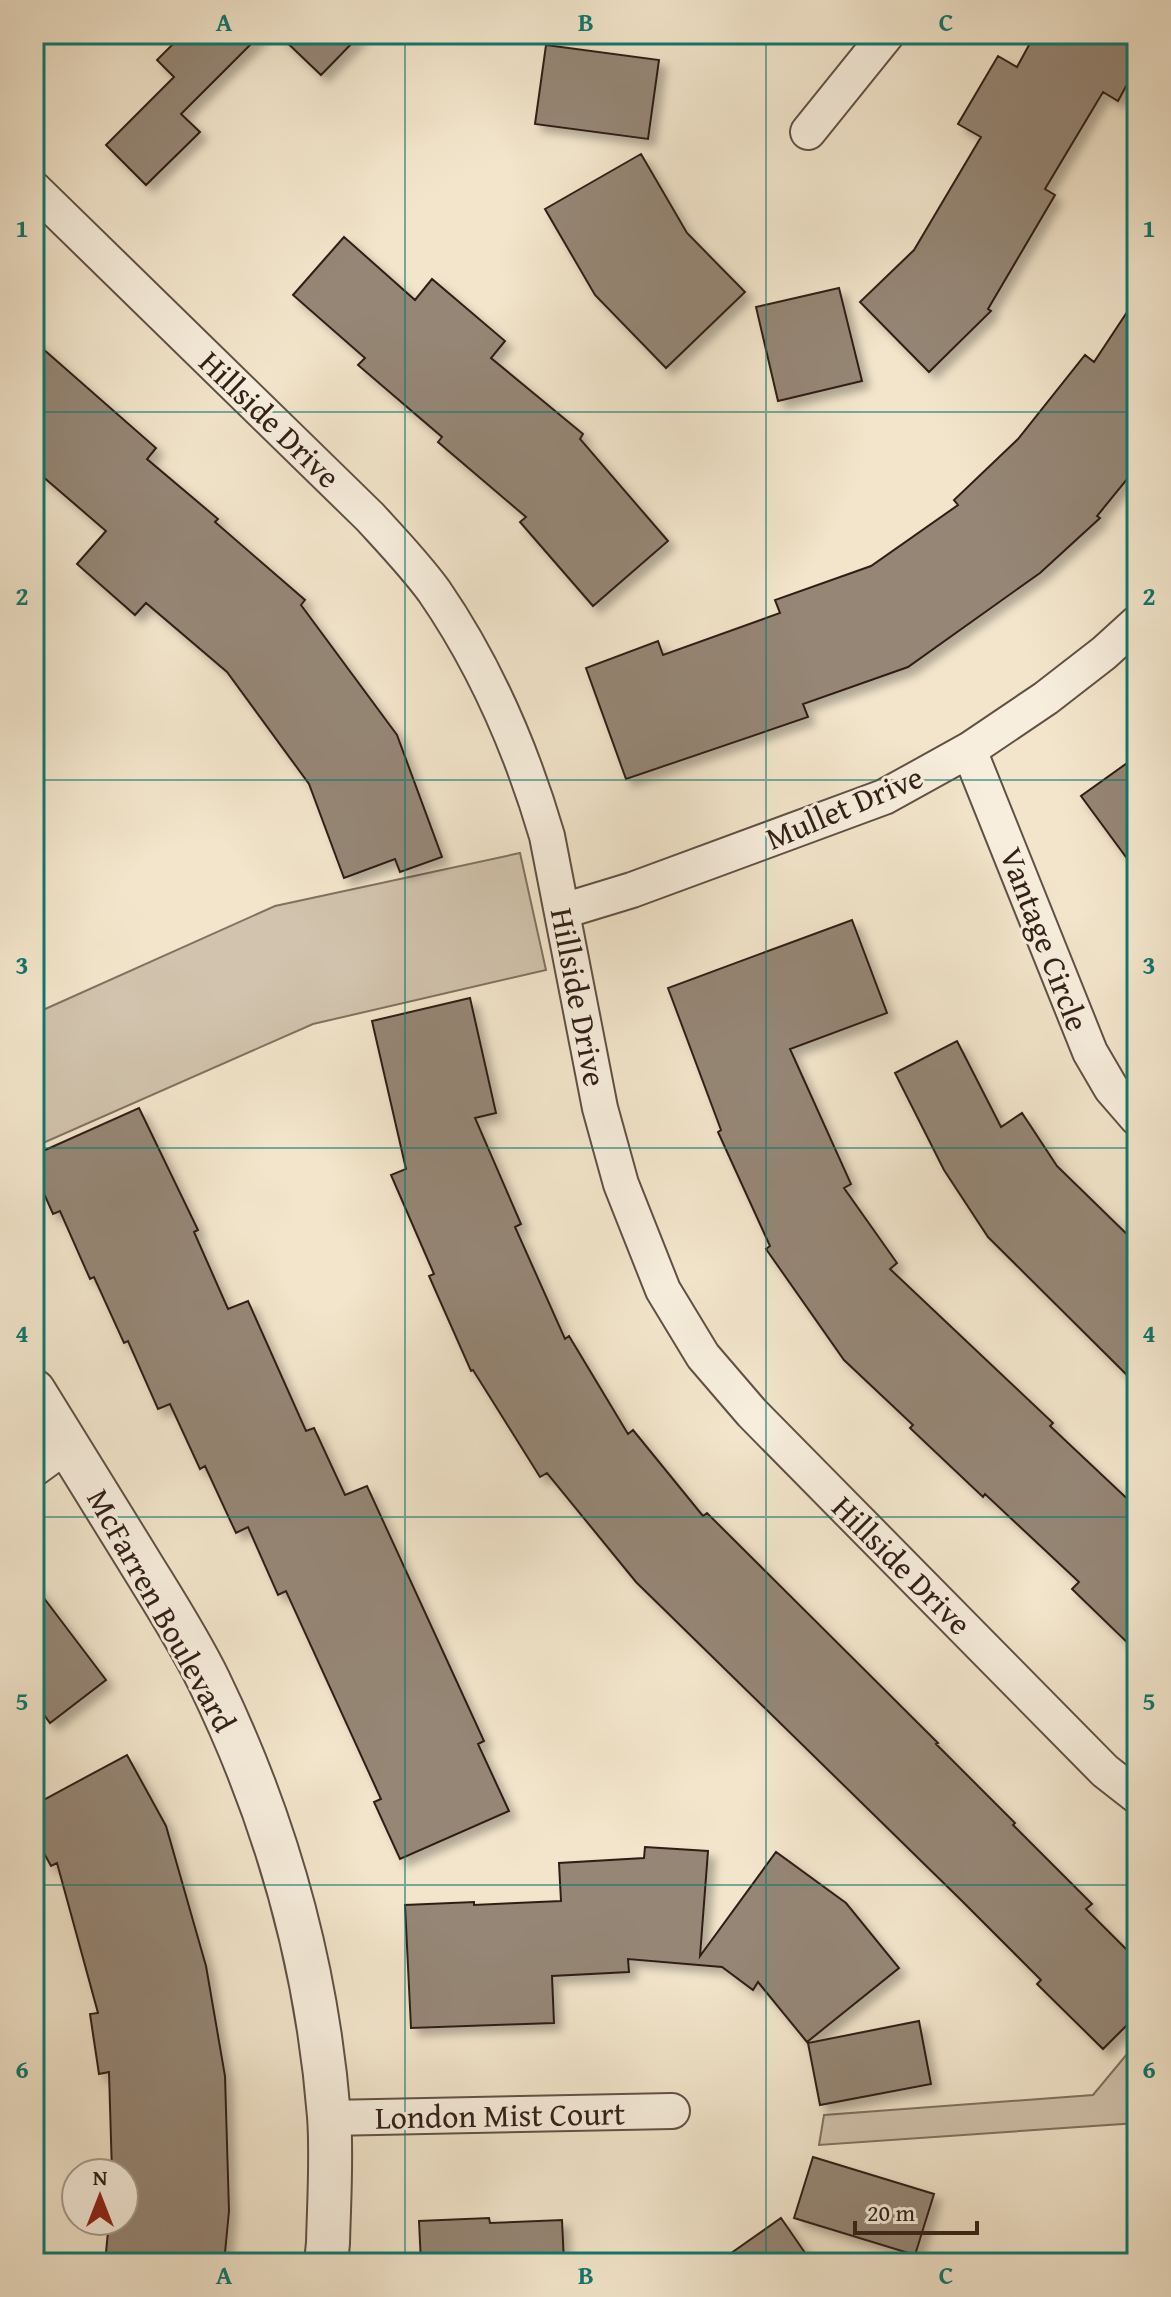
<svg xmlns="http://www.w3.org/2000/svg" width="1171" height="2297" font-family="'Gentium Book Plus',serif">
  <defs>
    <filter id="shadow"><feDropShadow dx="7" dy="7" stdDeviation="4" flood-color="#0004"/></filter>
  </defs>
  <rect width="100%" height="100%" fill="#f2e5cb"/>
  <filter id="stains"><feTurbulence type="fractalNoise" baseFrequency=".0025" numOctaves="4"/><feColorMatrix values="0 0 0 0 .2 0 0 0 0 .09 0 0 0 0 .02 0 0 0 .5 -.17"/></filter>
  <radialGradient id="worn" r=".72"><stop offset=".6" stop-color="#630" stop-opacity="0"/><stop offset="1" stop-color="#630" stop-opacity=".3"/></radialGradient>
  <!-- green -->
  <path fill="#d1c3ad" stroke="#817162" stroke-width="2" d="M 520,853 L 546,970 L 313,1024 L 34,1147 L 34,1014 L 275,906 Z
    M 1137,2042 L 1137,2123 L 819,2145 L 824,2115 L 1093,2095 Z"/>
  <!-- building -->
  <path fill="#958675" stroke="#311f18" stroke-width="2" filter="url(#shadow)" d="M 183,34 L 261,34 L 181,114 L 200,132 L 146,185 L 106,145 L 174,77 L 157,60 Z
    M 278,34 L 361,34 L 321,75 Z
    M 1035,34 L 1137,34 L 1137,66 L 1118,101 L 1103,92 L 1045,189 L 1055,195 L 988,309 L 991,311 L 929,372 L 860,302 L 914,250 L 981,137 L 958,124 L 998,56 L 1017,67 Z
    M 546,45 L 659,60 L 648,139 L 535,124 Z
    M 641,154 L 687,233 L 745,292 L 666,368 L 595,295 L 545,209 Z
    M 344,237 L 415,300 L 432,279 L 505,341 L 491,358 L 583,434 L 580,439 L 668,541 L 593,606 L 520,522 L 526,517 L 438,442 L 442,437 L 358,365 L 365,358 L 293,295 Z
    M 839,288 L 862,381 L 778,401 L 756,307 Z
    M 1137,297 L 1137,467 L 1097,516 L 1100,518 L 1040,573 L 908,667 L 803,704 L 808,717 L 626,779 L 586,668 L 658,641 L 663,655 L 780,613 L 775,600 L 871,566 L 958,505 L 954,500 L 1018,439 L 1085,355 L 1094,362 Z
    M 34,341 L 156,448 L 147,459 L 218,519 L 215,522 L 305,600 L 301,605 L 397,735 L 442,857 L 400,872 L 395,859 L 344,878 L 309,784 L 227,672 L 146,603 L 135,615 L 77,564 L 106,531 L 34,469 Z
    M 1137,756 L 1137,872 L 1081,796 Z
    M 852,920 L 887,1013 L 790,1049 L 851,1184 L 844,1188 L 897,1263 L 890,1269 L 1053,1423 L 1050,1426 L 1137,1508 L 1137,1652 L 1072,1589 L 1079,1582 L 985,1494 L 983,1497 L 910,1428 L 913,1425 L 844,1360 L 766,1249 L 770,1246 L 718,1132 L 721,1130 L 668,988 Z
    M 470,998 L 496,1113 L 475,1118 L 521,1224 L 515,1227 L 565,1339 L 569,1336 L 628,1434 L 633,1430 L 703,1516 L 707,1513 L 938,1743 L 936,1744 L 1015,1823 L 1013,1825 L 1092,1904 L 1086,1909 L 1137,1960 L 1137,2015 L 1103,2049 L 1037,1984 L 1041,1980 L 960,1899 L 636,1582 L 547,1473 L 540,1477 L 473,1370 L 471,1371 L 429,1276 L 434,1274 L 391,1175 L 406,1169 L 372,1021 Z
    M 957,1041 L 1001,1127 L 1022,1113 L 1057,1166 L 1137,1244 L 1137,1385 L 988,1237 L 944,1170 L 895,1073 Z
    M 139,1108 L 198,1230 L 194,1232 L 228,1309 L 248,1301 L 306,1431 L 314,1428 L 345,1495 L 367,1486 L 484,1741 L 478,1744 L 509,1811 L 400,1859 L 374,1802 L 381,1799 L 286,1591 L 278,1595 L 248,1527 L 236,1533 L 205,1466 L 200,1469 L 170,1404 L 158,1409 L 128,1341 L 124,1343 L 94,1277 L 90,1279 L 60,1211 L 53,1214 L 34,1171 L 34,1155 Z
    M 34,1585 L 106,1680 L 50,1723 L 34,1701 Z
    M 127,1755 L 166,1826 L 206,1966 L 225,2076 L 229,2211 L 224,2263 L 105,2263 L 109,2221 L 124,2221 L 124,2173 L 112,2173 L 109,2072 L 99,2074 L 90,2014 L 98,2013 L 57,1863 L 51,1866 L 34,1835 L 34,1805 Z
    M 645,1847 L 708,1851 L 700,1956 L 776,1852 L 846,1903 L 899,1968 L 807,2042 L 758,1982 L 753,1990 L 722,1967 L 628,1959 L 629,1972 L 552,1976 L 554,2023 L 411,2028 L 405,1905 L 474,1902 L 474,1905 L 561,1901 L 559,1863 L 644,1858 Z
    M 919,2021 L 931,2084 L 820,2105 L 808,2043 Z
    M 813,2157 L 934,2194 L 915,2255 L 794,2218 Z
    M 489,2218 L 490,2223 L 562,2220 L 564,2263 L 421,2263 L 419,2221 Z
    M 781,2218 L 812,2263 L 717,2263 Z"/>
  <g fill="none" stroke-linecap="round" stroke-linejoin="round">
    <!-- minor casing -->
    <g stroke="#615045" stroke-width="38">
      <path id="minor" d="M 808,132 L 887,34
        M 34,189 L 370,517 C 392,541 415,565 434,591 C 485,665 522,751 547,836 L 600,1108 L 621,1184 L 663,1290 L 703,1356 L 752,1413 L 1105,1771 L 1137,1796
        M 969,750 L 1090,1052 L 1111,1088 L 1137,1118
        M 563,911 L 632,890 L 884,797 L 969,750 L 1046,698 L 1104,653 L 1137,623
        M 34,1469 L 67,1445
        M 329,2118 L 672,2111"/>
    </g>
    <!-- tertiary casing -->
    <g stroke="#615045" stroke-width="46">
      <path id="tertiary" d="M 34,1391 C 68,1446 102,1501 136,1556 C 161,1597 188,1638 209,1681 C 275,1817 317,1965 329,2116 C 332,2157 329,2201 328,2243 L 326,2263"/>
    </g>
    <!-- minor -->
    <use href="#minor" stroke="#f7eedd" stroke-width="34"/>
    <!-- tertiary -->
    <use href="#tertiary" stroke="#f7eedd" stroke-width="42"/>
  </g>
  <!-- grid -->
  <path fill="none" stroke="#0f766e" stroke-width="2" stroke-opacity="0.55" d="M 405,34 L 405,2263M 766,34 L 766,2263M 34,412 L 1137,412M 34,780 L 1137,780M 34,1148 L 1137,1148M 34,1517 L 1137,1517M 34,1885 L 1137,1885"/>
  <g text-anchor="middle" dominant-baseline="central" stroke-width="6" stroke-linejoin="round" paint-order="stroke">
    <!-- street labels -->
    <g font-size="32" fill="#311f18" stroke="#f7eedd">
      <text transform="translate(270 419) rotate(44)">Hillside Drive</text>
      <text transform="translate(844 807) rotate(-23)">Mullet Drive</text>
      <text transform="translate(1045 939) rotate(69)">Vantage Circle</text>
      <text transform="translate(579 997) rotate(79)">Hillside Drive</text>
      <text transform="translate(902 1565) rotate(45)">Hillside Drive</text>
      <text transform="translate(162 1610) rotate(61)">McFarren Boulevard</text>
      <text transform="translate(500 2115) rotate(-1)">London Mist Court</text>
    </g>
  </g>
  <!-- margin -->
  <rect width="1171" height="2297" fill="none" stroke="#f2e5cb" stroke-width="88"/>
  <!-- north arrow -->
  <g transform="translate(100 2197)"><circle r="38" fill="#f7eedd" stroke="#a89b8e" stroke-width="2"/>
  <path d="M0-6L14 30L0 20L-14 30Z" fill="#8f2418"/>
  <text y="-12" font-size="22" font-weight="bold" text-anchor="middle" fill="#311f18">N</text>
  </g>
  <!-- scale -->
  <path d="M855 2221v12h122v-12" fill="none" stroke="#311f18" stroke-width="4"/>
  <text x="867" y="2221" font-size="24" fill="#311f18" stroke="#f7eedd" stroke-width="6" paint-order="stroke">20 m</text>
  <rect x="44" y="44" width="1083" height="2209" fill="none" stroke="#0f766e" stroke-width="3"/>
  <g font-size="26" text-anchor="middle" font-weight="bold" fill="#0f766e">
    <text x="224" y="31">A</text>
    <text x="586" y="31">B</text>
    <text x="946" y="31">C</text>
    <text x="22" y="237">1</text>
    <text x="1149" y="237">1</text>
    <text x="22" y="605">2</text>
    <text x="1149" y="605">2</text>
    <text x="22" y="974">3</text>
    <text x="1149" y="974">3</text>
    <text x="22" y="1342">4</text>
    <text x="1149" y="1342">4</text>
    <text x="22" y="1710">5</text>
    <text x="1149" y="1710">5</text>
    <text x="22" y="2078">6</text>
    <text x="1149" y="2078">6</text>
    <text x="224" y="2284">A</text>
    <text x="586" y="2284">B</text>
    <text x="946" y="2284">C</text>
  </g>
  <rect width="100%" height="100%" filter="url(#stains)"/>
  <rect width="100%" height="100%" fill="url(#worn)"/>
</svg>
